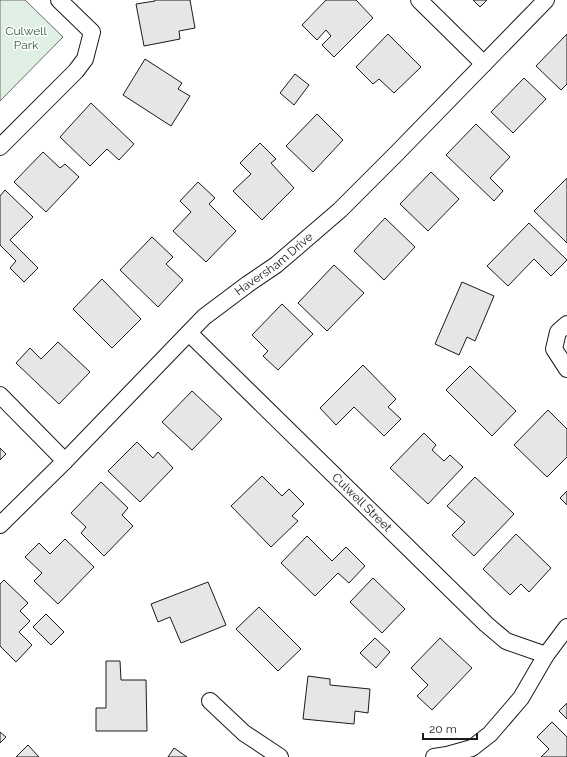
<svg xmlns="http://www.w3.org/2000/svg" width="567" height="757" font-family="Raleway,sans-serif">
  <rect width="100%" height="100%" fill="#fff"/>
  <!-- green -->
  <path fill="#e0efe3" stroke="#6a6a6a" d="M 0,0 L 25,0 L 63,37 L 0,101 Z"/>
  <!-- building -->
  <path fill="#e6e6e6" stroke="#1a1a1a" d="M 155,0 L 190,0 L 195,28 L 179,31 L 180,39 L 144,46 L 136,4 L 155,1 Z
    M 326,0 L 356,0 L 373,18 L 334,57 L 322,45 L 331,36 L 326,30 L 317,40 L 302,25 Z
    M 473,0 L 487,0 L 480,7 Z
    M 388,34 L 421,67 L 394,93 L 379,79 L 373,84 L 356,67 Z
    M 567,34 L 567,84 L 561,90 L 536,66 Z
    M 145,59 L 182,83 L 178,89 L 190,96 L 171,126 L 123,95 Z
    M 295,74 L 309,85 L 294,105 L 280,93 Z
    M 524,78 L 546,99 L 513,133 L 491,112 Z
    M 91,103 L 134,144 L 119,160 L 107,149 L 90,166 L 60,137 Z
    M 317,114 L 343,140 L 313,172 L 286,146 Z
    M 476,124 L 510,157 L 490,178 L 503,191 L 494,201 L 446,155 Z
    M 260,143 L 276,159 L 271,163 L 294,188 L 262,220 L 233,191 L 251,174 L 240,163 Z
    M 43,152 L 60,168 L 65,164 L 79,177 L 46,212 L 14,182 Z
    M 431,172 L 459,199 L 428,231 L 400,204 Z
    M 567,178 L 567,243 L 534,211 Z
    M 198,182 L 215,198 L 209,204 L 236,231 L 206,262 L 173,231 L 191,212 L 180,201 Z
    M 5,190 L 33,217 L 10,240 L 38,268 L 24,282 L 10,268 L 16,261 L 0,245 L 0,196 Z
    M 385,218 L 415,247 L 384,280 L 354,251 Z
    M 529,223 L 567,260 L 551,276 L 534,259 L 508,286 L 487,266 Z
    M 152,237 L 173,257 L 166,264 L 183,280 L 158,307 L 120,270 Z
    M 334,265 L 364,293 L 327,331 L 298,303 Z
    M 102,279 L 141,319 L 112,348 L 73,309 Z
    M 462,282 L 494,296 L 475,341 L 467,337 L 459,355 L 435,344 Z
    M 282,304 L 313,334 L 278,370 L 263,356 L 268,351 L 252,335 Z
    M 58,342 L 90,372 L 59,404 L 16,363 L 30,348 L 41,359 Z
    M 363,365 L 396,399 L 388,407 L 401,419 L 384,436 L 354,407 L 336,425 L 320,408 Z
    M 470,366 L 516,411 L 492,436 L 446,390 Z
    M 192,391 L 222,419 L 192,450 L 162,422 Z
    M 548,410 L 567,429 L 567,457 L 547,477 L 514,445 Z
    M 424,433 L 436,445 L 432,450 L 444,461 L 450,455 L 463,467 L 428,504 L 390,468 Z
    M 137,442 L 153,458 L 158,452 L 173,468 L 140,502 L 108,471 Z
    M 0,448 L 6,454 L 0,460 Z
    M 262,476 L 282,496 L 289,489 L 304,504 L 292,516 L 298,521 L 271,547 L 231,506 Z
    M 475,477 L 514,514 L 474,556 L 452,535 L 465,522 L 447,506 Z
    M 101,482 L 128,508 L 122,515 L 133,526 L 104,556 L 81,533 L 86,527 L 71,513 Z
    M 567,491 L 567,505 L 560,498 Z
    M 516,534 L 551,568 L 529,592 L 521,584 L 510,595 L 483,569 Z
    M 307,536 L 332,561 L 346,547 L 365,566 L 349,583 L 338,573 L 315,596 L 281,563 Z
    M 65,539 L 94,567 L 58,604 L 34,581 L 42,573 L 25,557 L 39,543 L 50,554 Z
    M 373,578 L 405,609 L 382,633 L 350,602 Z
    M 4,580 L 28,603 L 20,611 L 30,621 L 19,632 L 32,645 L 16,662 L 0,646 L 0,584 Z
    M 208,582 L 226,625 L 181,643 L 170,617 L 158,622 L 151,604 Z
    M 259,607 L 301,649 L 278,671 L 236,629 Z
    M 46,614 L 64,632 L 51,645 L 33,627 Z
    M 375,638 L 390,652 L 376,668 L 360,653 Z
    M 440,638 L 472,668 L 432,710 L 417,696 L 428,685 L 411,668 Z
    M 106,661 L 120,661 L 121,680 L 146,680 L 147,731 L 96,731 L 96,708 L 106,708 Z
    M 308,676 L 330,679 L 330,685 L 370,689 L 368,713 L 355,711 L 354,724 L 303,719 Z
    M 567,703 L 567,719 L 559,711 Z
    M 552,722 L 567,737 L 567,757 L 541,757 L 549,749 L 537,737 Z
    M 0,732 L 6,737 L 0,743 Z
    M 28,745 L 39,757 L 16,757 Z
    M 174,748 L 187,757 L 168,757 Z"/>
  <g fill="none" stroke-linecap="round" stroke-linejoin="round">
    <!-- minor casing -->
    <g stroke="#1a1a1a" stroke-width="18">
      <g id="minor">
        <path d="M 419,0 L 484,64"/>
        <path d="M 0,147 L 76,71 L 85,59 L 92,32 L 59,0"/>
        <path d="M 567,324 L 558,332 L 554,349 L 567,369"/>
        <path id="s1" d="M 189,333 L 486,624 L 506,641 L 546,655"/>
        <path d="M 0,395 L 65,461"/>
        <path id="s2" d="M 0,525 L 65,461 L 204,317 L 248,284 L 276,265 L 340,210 L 397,153 L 546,0"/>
        <path d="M 210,701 L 244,733 L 280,757"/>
        <path d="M 434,757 L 447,755 L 472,748 L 490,734 L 521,698 L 546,655 L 567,627"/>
      </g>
    </g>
    <!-- minor -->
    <use href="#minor" stroke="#fff" stroke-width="16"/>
  </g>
  <g text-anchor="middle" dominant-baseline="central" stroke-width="3" stroke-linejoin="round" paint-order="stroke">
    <!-- park labels -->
    <g font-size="12" fill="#2b5a34" stroke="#fff">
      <text x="26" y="31">Culwell<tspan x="26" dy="14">Park</tspan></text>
    </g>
    <!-- street labels -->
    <g font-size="12" fill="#1a1a1a" stroke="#fff">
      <text stroke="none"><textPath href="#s2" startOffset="379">Haversham Drive</textPath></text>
      <text stroke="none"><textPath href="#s1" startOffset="242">Culwell Street</textPath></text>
    </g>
  </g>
  <!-- scale -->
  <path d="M423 733v6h54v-6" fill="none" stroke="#1a1a1a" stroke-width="2"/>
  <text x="429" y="733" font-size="12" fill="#1a1a1a" stroke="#ffffff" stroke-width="3" paint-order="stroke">20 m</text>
</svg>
